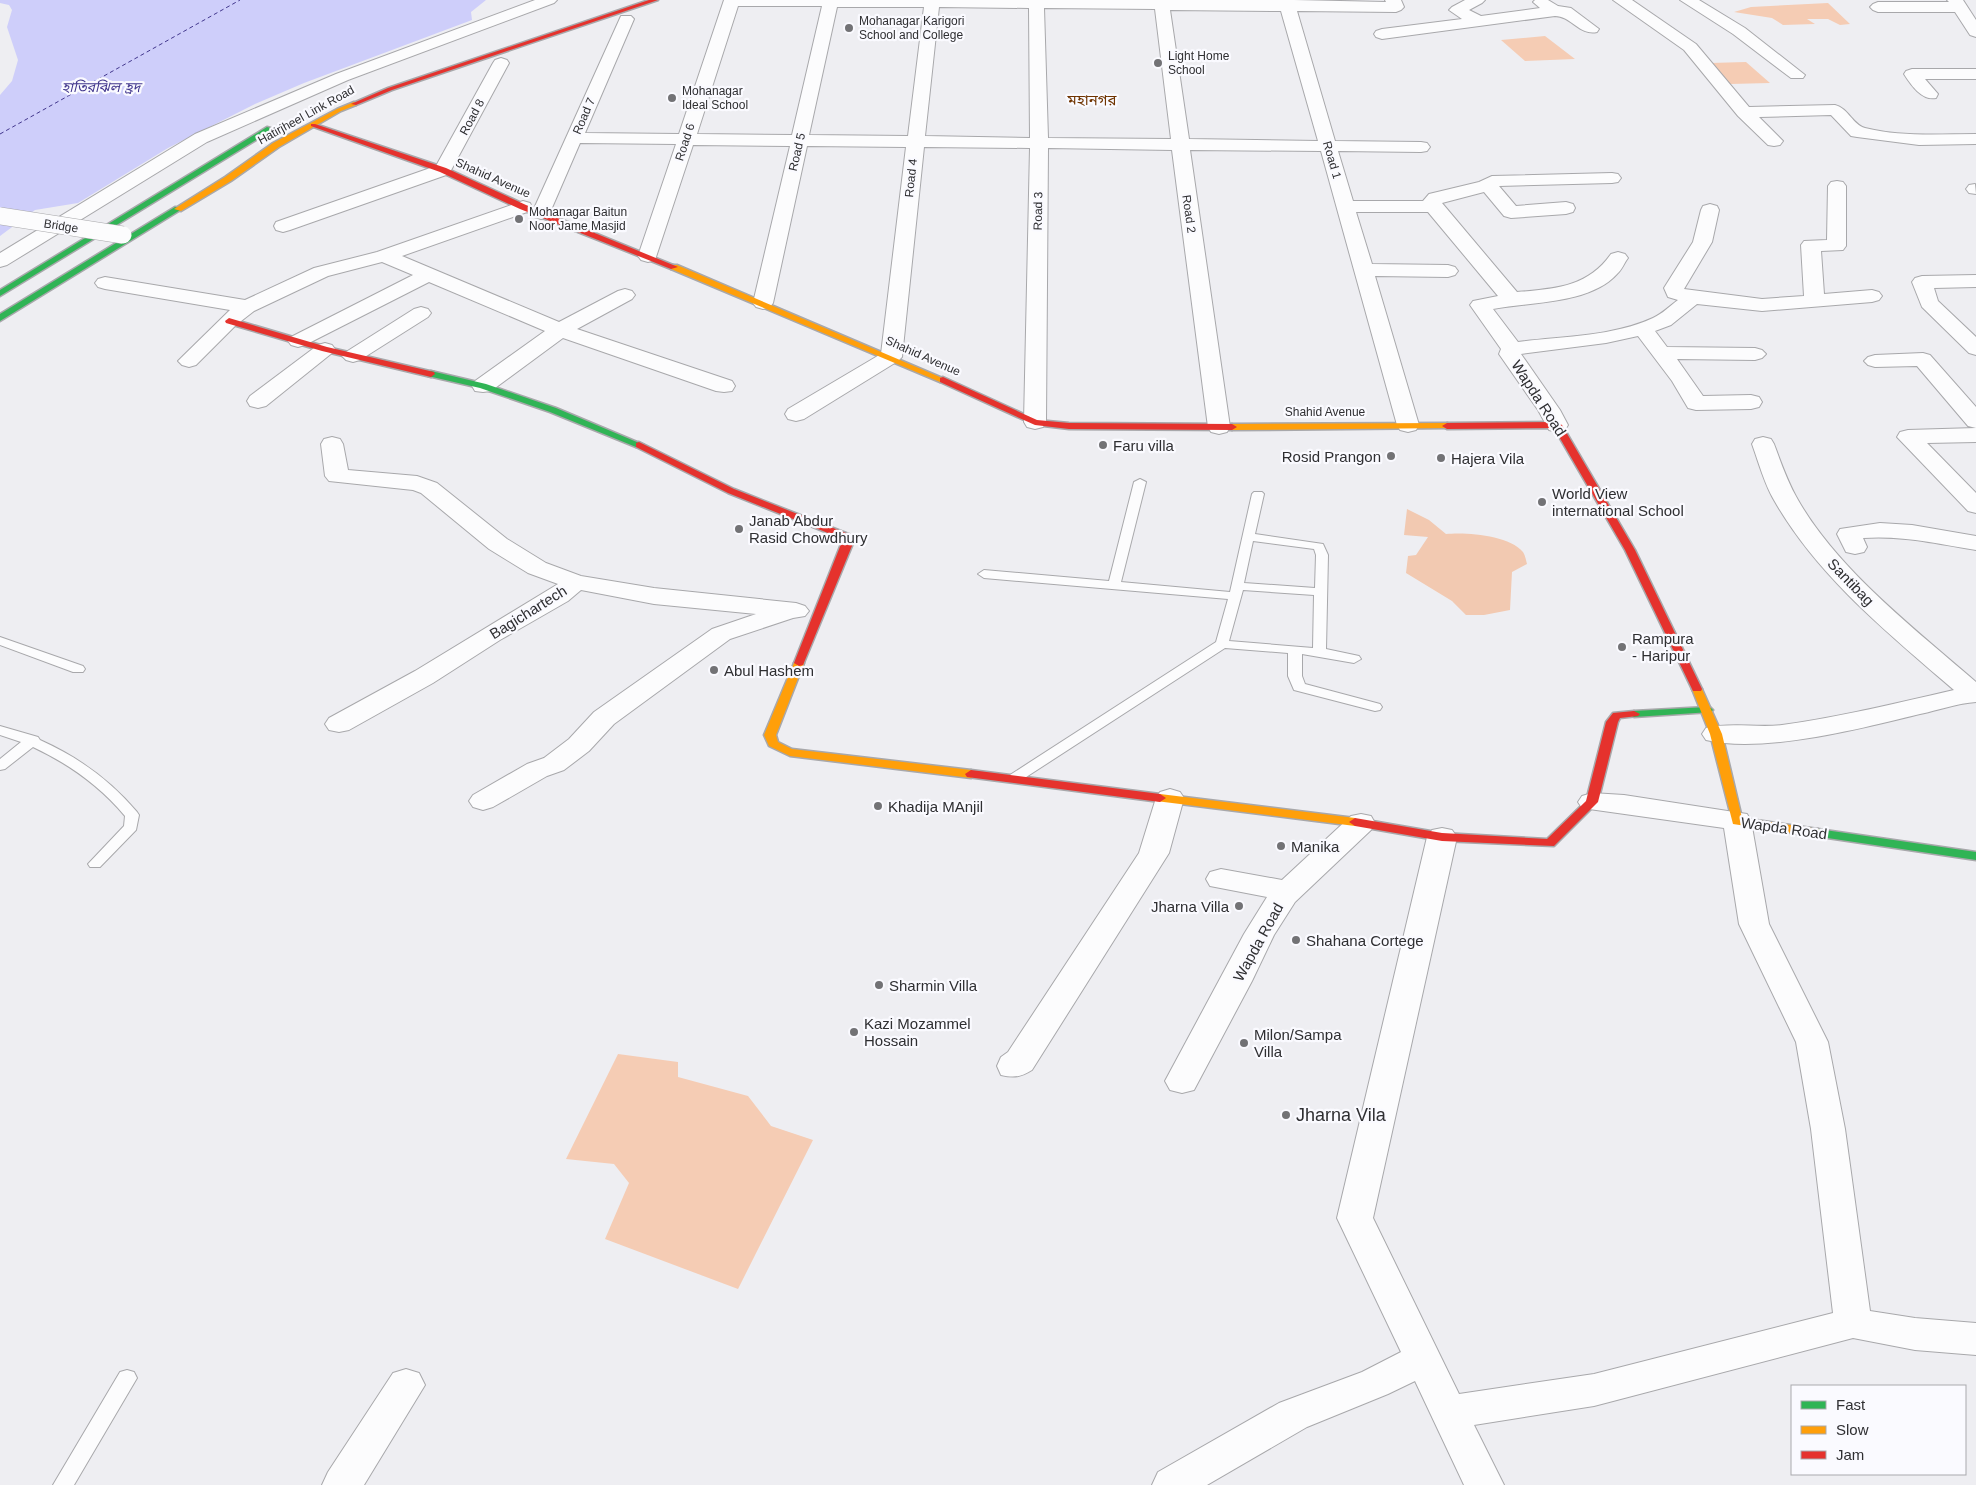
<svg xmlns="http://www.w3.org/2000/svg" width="1976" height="1485" font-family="Arial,'Noto Sans Bengali',sans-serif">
  <rect width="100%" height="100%" fill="#eeeef2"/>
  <!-- green -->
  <path fill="#f5ccb4" d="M 1828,3 L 1850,24 L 1840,25 L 1828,19 L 1807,19 L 1815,24 L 1783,25 L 1772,18 L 1734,12 L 1751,7 Z
    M 1545,36 L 1575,59 L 1525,61 L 1501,40 Z
    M 1746,62 L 1770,83 L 1730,84 L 1710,63 Z
    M 618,1054 L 678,1062 L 678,1077 L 748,1096 L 771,1126 L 813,1140 L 738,1289 L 605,1239 L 629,1183 L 614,1164 L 566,1159 Z"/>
  <!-- forest -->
  <path fill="#f2c9b1" d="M 1407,509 L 1429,520 L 1446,534 C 1466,532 1509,535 1523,552 C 1525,555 1526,560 1527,564 L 1512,572 L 1510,610 L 1484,615 L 1466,615 L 1452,601 L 1406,573 L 1408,556 L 1416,555 L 1428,537 L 1404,535 Z"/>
  <!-- water -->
  <path fill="#cecefa" d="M 0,0 L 486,0 L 471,12 L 472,20 L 304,83 L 255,104 L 168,148 L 78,203 L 35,210 L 0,236 L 0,95 L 12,81 L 18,60 L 7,27 L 12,10 L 9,5 L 0,3 Z"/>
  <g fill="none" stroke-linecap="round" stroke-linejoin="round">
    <!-- ferry -->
    <path stroke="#42378d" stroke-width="1" stroke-dasharray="4 3" stroke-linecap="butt" d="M 0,134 L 240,0"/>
    <!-- lane casing -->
    <g stroke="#a8a8ab" stroke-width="2">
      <path id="lane" d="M 1140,479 L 1146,482 L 1121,582 L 1230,592 L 1252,494 L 1254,492 L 1262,492 L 1264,494 L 1255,534 L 1323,544 L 1328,555 L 1326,649 L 1359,656 L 1361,659 L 1354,663 L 1302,654 L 1302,676 L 1305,684 L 1380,704 L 1382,707 L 1380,710 L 1375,711 L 1294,690 L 1288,676 L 1288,653 L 1225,648 L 1020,781 L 1010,781 L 1008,778 L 1010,775 L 1216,642 L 1228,599 L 984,578 L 978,574 L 984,570 L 1109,581 L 1134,482 ZM 1253,541 L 1314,549 L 1316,555 L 1315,588 L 1244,583 ZM 1243,590 L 1314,595 L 1313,648 L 1229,641 Z
        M 0,637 L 83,666 L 85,669 L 83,672 L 73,672 L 0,645 Z
        M 0,726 L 38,737 L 40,740 C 78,757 110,780 137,812 L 139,815 L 136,830 L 100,867 L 90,867 L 88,864 L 124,826 L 125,816 C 99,785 69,764 33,747 L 5,769 L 0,770 L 0,759 L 21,742 L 0,735 Z
        M 127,1370 L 134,1372 L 137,1378 L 74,1485 L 53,1485 L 120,1372 Z"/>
    </g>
    <!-- street casing -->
    <g stroke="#a8a8ab" stroke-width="2">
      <path id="street" d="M 535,0 L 557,0 L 554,3 L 348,80 L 207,142 L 7,265 L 0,267 L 0,253 L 195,134 L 336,74 Z
        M 724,0 L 1294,0 L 1386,2 L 1385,0 L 1401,0 L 1404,7 L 1401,10 L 1396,12 L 1297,11 L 1335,141 L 1421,142 L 1427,143 L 1430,147 L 1427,151 L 1421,152 L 1338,151 L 1353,201 L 1423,201 L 1429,194 L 1479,182 L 1492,176 L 1612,173 L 1618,174 L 1621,178 L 1618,182 L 1612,183 L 1499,186 L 1516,206 L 1566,202 L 1573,204 L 1575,208 L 1573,212 L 1566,214 L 1511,218 L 1504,216 L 1484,192 L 1442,203 L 1517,292 C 1555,289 1588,287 1611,254 L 1618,252 L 1625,254 L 1628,258 C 1624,263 1622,270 1617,274 C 1590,304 1530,302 1493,309 L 1518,342 C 1561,336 1612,337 1653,318 C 1662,314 1670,306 1678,300 L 1668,297 L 1664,288 L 1693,242 L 1701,210 L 1703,206 L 1710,204 L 1717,206 L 1719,210 L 1712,242 L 1684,289 L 1762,299 L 1804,296 L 1801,245 L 1804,241 L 1827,240 L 1828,186 L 1831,182 L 1837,181 L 1843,182 L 1846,186 L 1846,246 L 1843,250 L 1821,251 L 1824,294 L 1872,290 L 1879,292 L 1882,296 L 1879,300 L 1872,302 L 1762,311 L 1697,304 L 1671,325 L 1655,331 L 1667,347 L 1755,348 L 1762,350 L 1766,354 L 1762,358 L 1755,360 L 1677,359 L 1703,396 L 1751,395 L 1759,397 L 1762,402 L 1759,407 L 1751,409 L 1696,410 L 1688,408 L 1672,381 L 1638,336 L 1606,343 L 1521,354 L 1560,410 L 1568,425 L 1565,430 L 1557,432 L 1549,430 L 1538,410 L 1499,354 L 1501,349 L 1470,305 L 1473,301 L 1498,296 L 1428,212 L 1356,212 L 1372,264 L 1448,265 L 1455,267 L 1458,271 L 1455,275 L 1448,277 L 1375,276 L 1419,425 L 1416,430 L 1408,432 L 1400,430 L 1397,425 L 1321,151 L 1190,150 L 1230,427 L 1227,432 L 1219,434 L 1211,432 L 1208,427 L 1172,150 L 1048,148 L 1046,422 L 1043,427 L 1035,429 L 1027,427 L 1024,422 L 1030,148 L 924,147 L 902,357 L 898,361 L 804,419 L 796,421 L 788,419 L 785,414 L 788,409 L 881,354 L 906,147 L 807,146 L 773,303 L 770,307 L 763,309 L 756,307 L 753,303 L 790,146 L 693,145 L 655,260 L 648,262 L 641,260 L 638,256 L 676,144 L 580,143 L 548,217 L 541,219 L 534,217 L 532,213 L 621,16 L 631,16 L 634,19 L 585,133 L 679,134 ZM 738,6 L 822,6 L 792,135 L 697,134 ZM 837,7 L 924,7 L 908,136 L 809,135 ZM 939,7 L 1029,8 L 1030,138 L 925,136 ZM 1044,8 L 1155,9 L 1171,139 L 1048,138 ZM 1170,10 L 1281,11 L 1318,141 L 1189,139 Z
        M 1465,0 L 1485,0 L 1482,3 L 1469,10 L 1481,16 L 1540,8 L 1533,2 L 1535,0 L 1548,0 L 1558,6 L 1571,8 L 1599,29 L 1597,32 C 1580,36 1571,16 1555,16 L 1382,39 L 1376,37 L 1374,34 L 1376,31 L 1382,29 L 1462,19 L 1449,10 L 1452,7 Z
        M 1613,0 L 1632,0 L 1696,44 L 1749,107 L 1835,105 C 1848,108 1853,125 1865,128 C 1901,137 1939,134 1976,134 L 1976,144 L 1919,145 L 1857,137 L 1851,136 L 1831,115 L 1759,117 L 1783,141 L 1780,145 L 1774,146 L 1768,145 L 1738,116 L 1684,50 Z
        M 1680,0 L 1699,0 L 1745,28 L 1805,75 L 1803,78 L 1791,78 L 1733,34 Z
        M 1947,0 L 1963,0 L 1976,20 L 1976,37 L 1970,35 L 1955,12 L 1878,12 L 1873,10 L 1870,7 L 1873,4 L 1878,2 L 1949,2 Z
        M 501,58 L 507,60 L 509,63 L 449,174 L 290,230 L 283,232 L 276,230 L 274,226 L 276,222 L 436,166 L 493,63 L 495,60 Z
        M 1912,69 L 1976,69 L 1976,79 L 1925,79 L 1938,94 L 1936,98 C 1922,101 1911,85 1904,74 L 1906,71 Z
        M 1975,184 L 1976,194 L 1969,193 L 1966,189 L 1969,185 Z
        M 523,201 L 530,203 L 532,207 L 530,211 L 402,256 L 559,322 L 618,291 L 625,289 L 632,291 L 635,295 L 632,299 L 577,329 L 732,381 L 735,386 L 732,391 L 724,392 L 716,391 L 563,338 L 491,391 L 483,392 L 475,391 L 472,386 L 475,381 L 545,331 L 429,282 L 305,345 L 298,347 L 291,345 L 288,341 L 291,337 L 413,275 L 382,262 L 328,276 L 254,311 L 236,325 L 196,365 L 189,367 L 182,365 L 178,361 L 182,357 L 230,310 L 105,289 L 98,287 L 95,283 L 98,279 L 105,277 L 245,300 L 314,268 L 377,252 Z
        M 1976,275 L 1976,287 L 1934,288 L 1938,301 L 1976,337 L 1976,355 L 1969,353 L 1922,307 L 1912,282 L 1915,278 L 1922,276 Z
        M 421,307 L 428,309 L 431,313 L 428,317 L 360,360 L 353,362 L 346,360 L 342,356 L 346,352 L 414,309 Z
        M 325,343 L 332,345 L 335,349 L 332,353 L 266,406 L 258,408 L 250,406 L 247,401 L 250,396 L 318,345 Z
        M 1923,353 L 1930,355 L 1976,407 L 1976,428 L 1968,426 L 1917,366 L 1875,367 L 1868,365 L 1864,361 L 1868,357 L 1875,355 Z
        M 1976,428 L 1976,442 L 1927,443 L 1976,493 L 1976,513 L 1968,511 L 1897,437 L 1900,432 L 1908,430 Z
        M 332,437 L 340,439 L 343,444 L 348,470 L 417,476 L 437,483 L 507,539 L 546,563 L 581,576 L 654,588 L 796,603 L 805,606 L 809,611 L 805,616 L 793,618 L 730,639 L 614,724 L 589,751 L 564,770 L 547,776 L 493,807 L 483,810 L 473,807 L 469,801 L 473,795 L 527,764 L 544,758 L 569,739 L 594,712 L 712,629 L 756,614 L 654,604 L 581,590 L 568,601 L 500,640 L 433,683 L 349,730 L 339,732 L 329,730 L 325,724 L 329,718 L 415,671 L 558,584 L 528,573 L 489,549 L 421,493 L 413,490 L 329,481 L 325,476 L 321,444 L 324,439 Z
        M 1763,437 L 1771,439 L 1774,444 C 1781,463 1788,483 1798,500 C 1838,570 1916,630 1976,682 L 1976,702 C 1958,703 1939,710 1920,714 C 1863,728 1763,754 1706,740 L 1702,734 L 1706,728 C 1730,722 1757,728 1782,725 C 1840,717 1897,703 1954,690 C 1889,634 1817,576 1774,500 C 1764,483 1759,463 1752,444 L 1755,439 Z
        M 1880,523 L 1912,525 L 1976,536 L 1976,550 C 1939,544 1901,535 1863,538 L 1867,547 L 1864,552 L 1855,554 L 1846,552 L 1837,534 L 1840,529 Z
        M 1170,789 L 1180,792 L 1184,798 L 1169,853 L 1032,1070 C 1021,1077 1014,1078 1001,1075 L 997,1066 L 1001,1057 L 1008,1052 L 1139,853 L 1156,798 L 1160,792 Z
        M 1592,793 L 1624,795 L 1747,814 L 1751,821 L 1769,924 L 1828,1042 L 1845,1129 L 1870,1311 L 1915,1318 L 1976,1323 L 1976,1355 L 1915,1350 L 1853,1338 L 1594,1406 L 1474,1425 L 1504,1485 L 1464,1485 L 1415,1381 L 1388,1394 L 1307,1427 L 1207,1485 L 1152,1485 L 1158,1472 L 1279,1403 L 1362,1372 L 1401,1352 L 1337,1218 L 1427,837 L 1432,830 L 1442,828 L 1452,830 L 1457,837 L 1373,1218 L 1459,1394 L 1594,1374 L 1833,1313 L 1811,1129 L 1796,1042 L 1739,924 L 1724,828 L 1582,808 L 1578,802 L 1582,796 Z
        M 1361,814 L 1371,816 L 1375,823 L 1371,830 L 1295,902 L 1274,935 L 1252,981 L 1194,1090 L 1182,1093 L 1170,1090 L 1165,1081 L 1244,934 L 1267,897 L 1210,886 L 1206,879 L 1210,872 L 1221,869 L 1282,880 L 1351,816 Z
        M 406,1369 L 419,1373 L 425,1385 L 364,1485 L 322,1485 L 328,1472 L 393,1373 Z"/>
    </g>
    <!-- fast casing -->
    <g stroke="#a8a8ab" stroke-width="3">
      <path id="fast" d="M 267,127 L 274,129 L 0,296 L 0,290 Z
        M 175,207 L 182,209 L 0,321 L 0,314 Z
        M 431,371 L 486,384 L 556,408 L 644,445 L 642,447 L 636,447 L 550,412 L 480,388 L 428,376 L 428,372 Z
        M 1707,707 L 1711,708 L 1713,710 L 1711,712 L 1634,717 L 1628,714 L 1634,711 Z
        M 1818,829 L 1976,852 L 1976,860 L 1814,836 L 1812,833 Z"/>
    </g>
    <!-- slow casing -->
    <g stroke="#a8a8ab" stroke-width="3">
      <path id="slow" d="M 354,102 L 357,104 L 356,105 L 341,111 L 279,147 L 231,181 L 181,211 L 174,209 L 225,177 L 273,143 L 337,109 Z
        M 671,265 L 677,265 L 947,380 L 946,382 L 940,382 L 671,269 Z
        M 1447,423 L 1450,424 L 1450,428 L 1232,430 L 1227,427 L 1232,424 Z
        M 799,660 L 804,663 L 776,735 L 778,742 L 792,749 L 971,770 L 977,774 L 971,778 L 790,756 L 769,746 L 764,735 L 794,663 Z
        M 1697,686 L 1702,689 L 1722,734 L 1742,818 L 1818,829 L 1824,833 L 1822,836 L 1818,837 L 1733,824 L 1710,734 L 1692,689 Z
        M 1160,794 L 1355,818 L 1361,822 L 1355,826 L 1156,801 L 1154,798 Z"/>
    </g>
    <!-- jam casing -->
    <g stroke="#a8a8ab" stroke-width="3">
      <path id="jam" d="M 649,0 L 658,0 L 392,90 L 356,105 L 351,104 L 388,88 Z
        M 311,124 L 315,124 L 446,168 L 526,205 L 678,267 L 671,269 L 520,209 L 440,172 L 311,126 Z
        M 229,318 L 327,347 L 434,372 L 435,374 L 431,377 L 322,351 L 226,323 L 225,321 Z
        M 943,377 L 1037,420 L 1069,423 L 1232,424 L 1237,427 L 1232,430 L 1069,429 L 1035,425 L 940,382 L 940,378 Z
        M 1557,422 L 1562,425 L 1635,550 L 1702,689 L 1701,691 L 1693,691 L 1692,689 L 1625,550 L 1554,428 L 1447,429 L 1442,426 L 1447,423 Z
        M 639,442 L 734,489 L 851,535 L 854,541 L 803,665 L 799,666 L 794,663 L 843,539 L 728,493 L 636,447 L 636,443 Z
        M 1634,711 L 1640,714 L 1638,716 L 1620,718 L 1618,722 L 1598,802 L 1554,846 L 1442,841 L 1355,826 L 1349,822 L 1355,818 L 1442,833 L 1547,839 L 1586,801 L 1606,722 L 1613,713 Z
        M 971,770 L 1160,794 L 1166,798 L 1160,802 L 967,777 L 965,774 Z"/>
    </g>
    <!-- lane -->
    <use href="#lane" fill="#fcfcfd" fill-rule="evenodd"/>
    <!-- street -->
    <use href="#street" fill="#fcfcfd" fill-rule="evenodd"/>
    <!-- fast -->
    <use href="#fast" fill="#30b455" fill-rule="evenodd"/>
    <!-- slow -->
    <use href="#slow" fill="#ff9f0a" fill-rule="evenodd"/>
    <!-- jam -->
    <use href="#jam" fill="#e5322d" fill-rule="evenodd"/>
    <!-- street-bridge casing -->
    <g stroke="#a8a8ab" stroke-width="18" stroke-linecap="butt">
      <path id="street-bridge" d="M 0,216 L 123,235"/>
    </g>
    <!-- street-bridge -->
    <use href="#street-bridge" stroke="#fcfcfd" stroke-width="17"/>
  </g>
  <!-- markers -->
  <g fill="#727275" stroke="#fafaff" stroke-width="2">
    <circle cx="849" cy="28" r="5"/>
    <circle cx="1158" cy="63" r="5"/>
    <circle cx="672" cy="98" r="5"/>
    <circle cx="519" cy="219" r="5"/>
    <circle cx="1103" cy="445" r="5"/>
    <circle cx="1391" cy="456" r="5"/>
    <circle cx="1441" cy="458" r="5"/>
    <circle cx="1542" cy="502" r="5"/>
    <circle cx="739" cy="529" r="5"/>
    <circle cx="1622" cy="647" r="5"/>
    <circle cx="714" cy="670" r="5"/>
    <circle cx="878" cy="806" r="5"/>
    <circle cx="1281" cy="846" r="5"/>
    <circle cx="1239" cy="906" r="5"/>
    <circle cx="1296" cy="940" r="5"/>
    <circle cx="879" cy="985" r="5"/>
    <circle cx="854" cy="1032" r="5"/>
    <circle cx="1244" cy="1043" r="5"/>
    <circle cx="1286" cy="1115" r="5"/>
  </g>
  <g text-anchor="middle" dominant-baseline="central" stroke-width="4.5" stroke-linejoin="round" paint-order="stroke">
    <!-- far-poi labels -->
    <g font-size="12" fill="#2f2f32" stroke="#fafaff" text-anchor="start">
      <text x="859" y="21">Mohanagar Karigori<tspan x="859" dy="14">School and College</tspan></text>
      <text x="1168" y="56">Light Home<tspan x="1168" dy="14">School</tspan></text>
      <text x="682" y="91">Mohanagar<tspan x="682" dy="14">Ideal School</tspan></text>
      <text x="529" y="212">Mohanagar Baitun<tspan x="529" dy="14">Noor Jame Masjid</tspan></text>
    </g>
    <!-- far-street labels -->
    <g font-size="12" fill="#2f2f32" stroke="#fafaff">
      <text transform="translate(306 115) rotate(-29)">Hatirjheel Link Road</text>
      <text transform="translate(584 116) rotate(-67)">Road 7</text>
      <text transform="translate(472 117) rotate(-62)">Road 8</text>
      <text transform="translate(685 142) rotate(-72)">Road 6</text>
      <text transform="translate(797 152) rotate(-77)">Road 5</text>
      <text transform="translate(1332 160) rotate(74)">Road 1</text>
      <text transform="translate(493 178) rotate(24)">Shahid Avenue</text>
      <text transform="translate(911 178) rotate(-84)">Road 4</text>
      <text transform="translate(1038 211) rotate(-89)">Road 3</text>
      <text transform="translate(1189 214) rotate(82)">Road 2</text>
      <text transform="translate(61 226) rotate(9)">Bridge</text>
      <text transform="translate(923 356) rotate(24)">Shahid Avenue</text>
      <text x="1325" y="412">Shahid Avenue</text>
    </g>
    <!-- far-water labels -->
    <g font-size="14" font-style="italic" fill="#42378d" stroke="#fafaff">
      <text x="101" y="87">হাতিরঝিল হ্রদ</text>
    </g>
    <!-- far-quarter labels -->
    <g font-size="15" fill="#6f3400" stroke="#fafaff">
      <text x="1092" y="99">মহানগর</text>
    </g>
    <!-- street labels -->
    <g font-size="15" fill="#2f2f32" stroke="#fafaff">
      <text transform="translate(1539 398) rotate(57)">Wapda Road</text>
      <text transform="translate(1851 582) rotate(46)">Santibag</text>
      <text transform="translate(528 612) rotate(-32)">Bagichartech</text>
      <text transform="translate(1784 828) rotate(8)">Wapda Road</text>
      <text transform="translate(1258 942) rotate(-61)">Wapda Road</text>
    </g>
    <!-- poi labels -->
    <g font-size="15" fill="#2f2f32" stroke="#fafaff" text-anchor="start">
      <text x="1113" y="445">Faru villa</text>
      <text x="1381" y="456" text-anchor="end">Rosid Prangon</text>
      <text x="1451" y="458">Hajera Vila</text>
      <text x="1552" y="493">World View<tspan x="1552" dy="17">international School</tspan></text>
      <text x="749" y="520">Janab Abdur<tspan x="749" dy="17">Rasid Chowdhury</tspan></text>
      <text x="1632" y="638">Rampura<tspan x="1632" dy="17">- Haripur</tspan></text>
      <text x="724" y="670">Abul Hashem</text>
      <text x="888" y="806">Khadija MAnjil</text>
      <text x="1291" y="846">Manika</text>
      <text x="1229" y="906" text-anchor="end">Jharna Villa</text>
      <text x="1306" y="940">Shahana Cortege</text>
      <text x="889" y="985">Sharmin Villa</text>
      <text x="864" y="1023">Kazi Mozammel<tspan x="864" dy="17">Hossain</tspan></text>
      <text x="1254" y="1034">Milon/Sampa<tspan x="1254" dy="17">Villa</tspan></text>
    </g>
    <!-- near-poi labels -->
    <g font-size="18" fill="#2f2f32" stroke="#fafaff" text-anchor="start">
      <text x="1296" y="1115">Jharna Vila</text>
    </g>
  </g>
  <!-- legend -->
  <rect x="1791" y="1385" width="175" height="90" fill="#fafaff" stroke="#a9a9ad"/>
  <rect x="1801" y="1401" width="25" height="8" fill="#30b455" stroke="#a9a9ad"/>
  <text x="1836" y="1410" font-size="15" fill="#2f2f32">Fast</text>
  <rect x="1801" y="1426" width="25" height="8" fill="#ff9f0a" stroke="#a9a9ad"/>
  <text x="1836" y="1435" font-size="15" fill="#2f2f32">Slow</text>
  <rect x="1801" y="1451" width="25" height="8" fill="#e5322d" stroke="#a9a9ad"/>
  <text x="1836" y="1460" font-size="15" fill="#2f2f32">Jam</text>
</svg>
